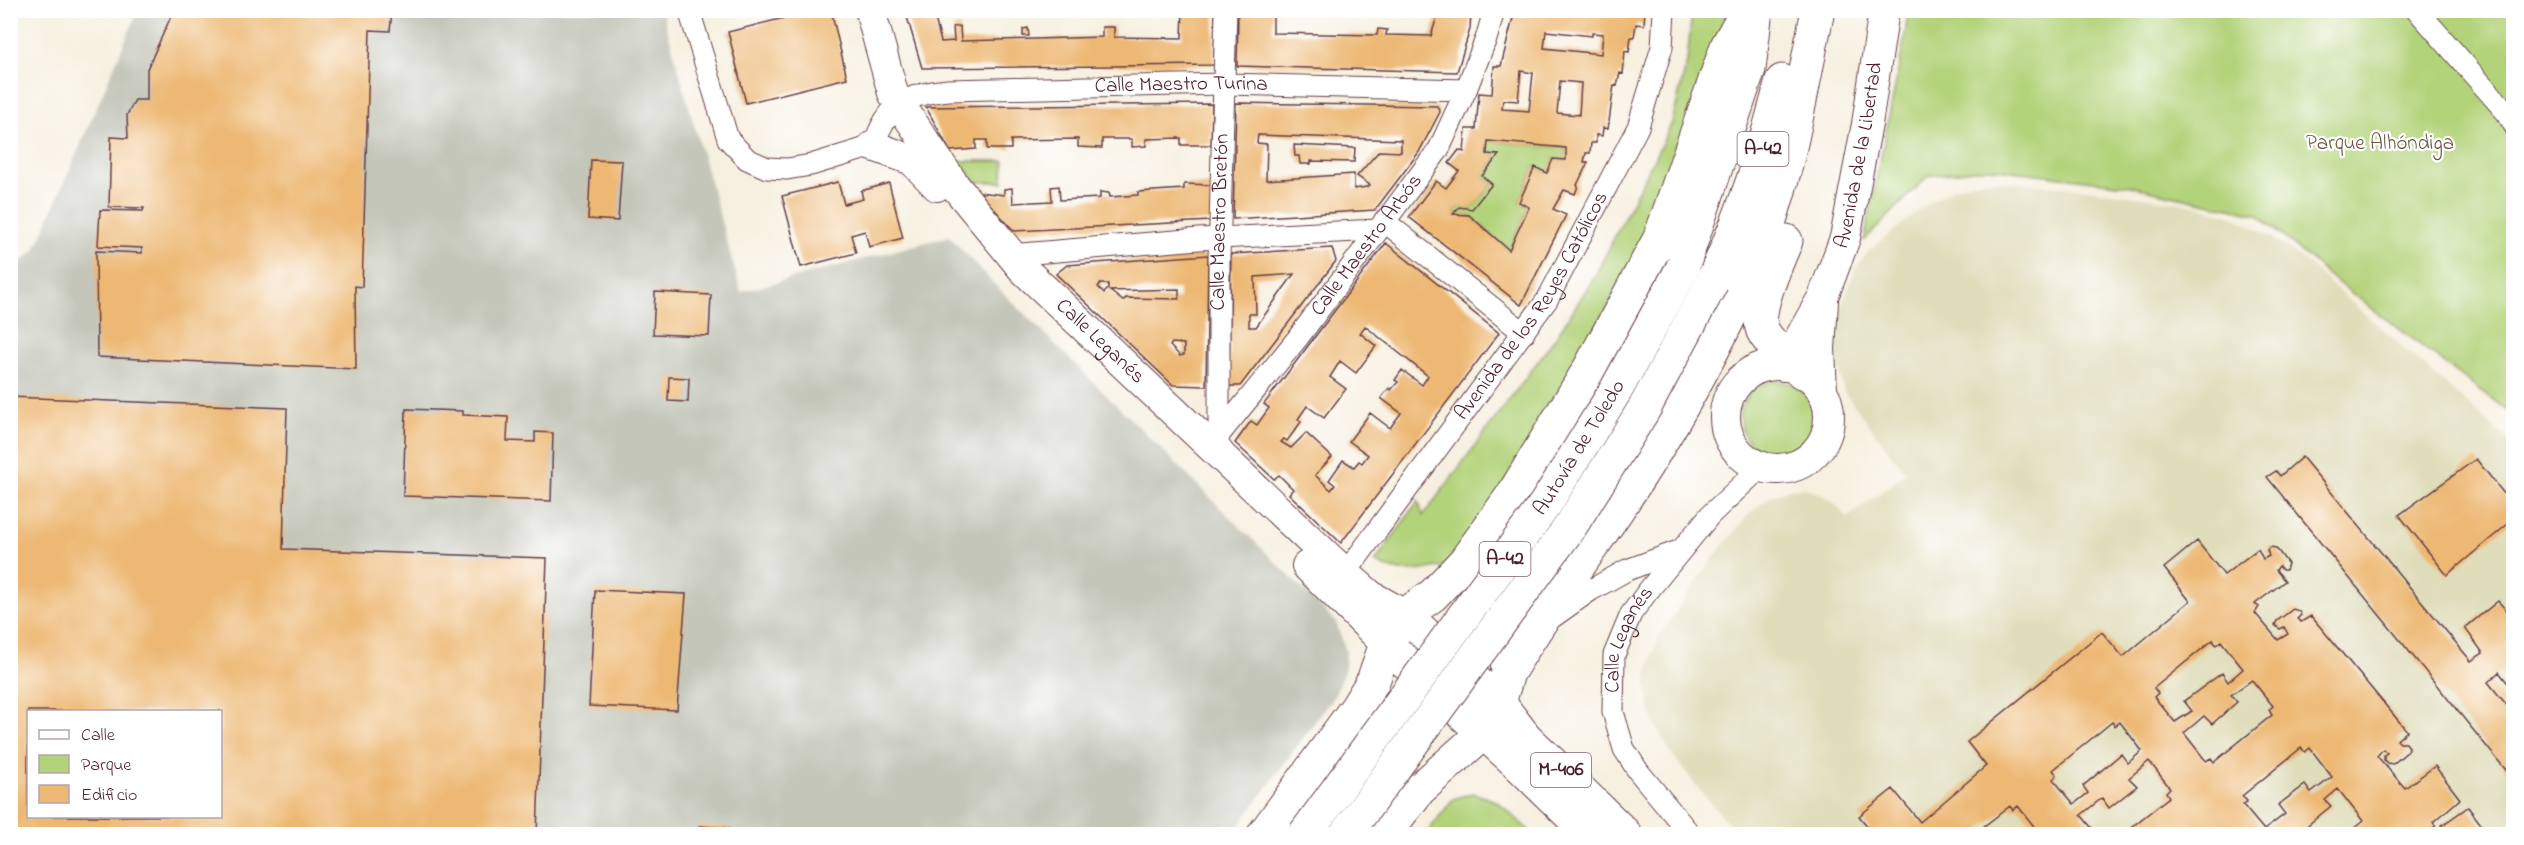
<svg xmlns="http://www.w3.org/2000/svg" width="2524" height="845" font-family="'Indie Flower',sans-serif">
  <rect width="100%" height="100%" fill="#fff"/>
  <filter id="ink" filterUnits="userSpaceOnUse"><feTurbulence type="fractalNoise" baseFrequency=".0167" numOctaves="2"/><feDisplacementMap in="SourceGraphic" scale="12" xChannelSelector="R" yChannelSelector="G"/><feConvolveMatrix kernelMatrix="1 2 1 2 8 2 1 2 1" color-interpolation-filters="sRGB"/></filter>
  <filter id="wash" filterUnits="userSpaceOnUse"><feTurbulence type="fractalNoise" baseFrequency=".008" numOctaves="4" result="noise"/><feDisplacementMap in="SourceGraphic" scale="24" xChannelSelector="R" yChannelSelector="G"/><feGaussianBlur stdDeviation="1.35" result="paint"/><feColorMatrix in="noise" values="0 0 0 0 0 0 0 0 0 0 0 0 0 0 0 0 0 1.4 0 .05"/><feComposite in="paint" operator="in"/></filter>
  <g filter="url(#wash)">
    <rect width="100%" height="100%" fill="#f7f0e0"/>
    <!-- built -->
    <path fill="#e0ddbb" d="M 1991,180 L 2094,190 L 2196,205 L 2232,216 L 2261,231 L 2299,256 L 2513,444 L 2513,834 L 1737,834 L 1697,787 L 1671,753 L 1657,729 L 1650,709 L 1647,688 L 1648,671 L 1653,652 L 1662,632 L 1713,558 L 1749,514 L 1768,498 L 1788,489 L 1804,488 L 1821,494 L 1835,504 L 1847,518 L 1906,473 L 1844,392 L 1835,353 L 1837,319 L 1855,269 L 1868,252 L 1923,207 L 1951,189 L 1971,182 Z"/>
    <!-- industrial -->
    <path fill="#c4c6b9" fill-rule="evenodd" d="M 138,11 L 662,11 L 741,292 L 949,236 L 988,278 L 1336,622 L 1346,651 L 1345,669 L 1335,694 L 1233,834 L 11,834 L 10,272 L 35,250 ZM 28,712 L 220,712 L 220,816 L 28,816 Z"/>
    <!-- green -->
    <path fill="#b3d37a" stroke="#7e7952" stroke-width="1.5" d="M 1692,11 L 1725,11 L 1710,68 L 1663,201 L 1552,413 L 1450,564 C 1425,571 1398,576 1375,562 L 1418,501 L 1423,516 L 1556,337 L 1594,278 L 1672,123 L 1687,62 Z
      M 1908,11 L 2513,11 L 2513,415 L 2329,276 L 2257,214 L 2126,185 L 1988,168 L 1928,176 L 1864,241 L 1905,37 Z
      M 1488,141 L 1566,148 L 1566,160 L 1553,159 L 1547,173 L 1535,167 L 1519,202 L 1529,207 L 1509,250 L 1469,215 L 1453,214 L 1459,207 L 1472,209 L 1492,184 L 1482,176 L 1498,155 L 1487,154 Z
      M 959,161 L 1004,161 L 1003,182 L 975,182 Z
      M1740 418a37 37 0 1 1 74 0a37 37 0 1 1-74 0Z
      M 1473,793 L 1498,802 L 1533,834 L 1426,834 L 1453,799 Z"/>
    <g id="blocks">
      <!-- building -->
      <path fill="#edb873" fill-rule="evenodd" d="M 174,10 L 392,10 L 390,31 L 370,30 L 362,287 L 355,286 L 356,369 L 97,357 L 96,251 L 142,253 L 142,248 L 98,246 L 100,210 L 143,211 L 144,208 L 109,207 L 111,137 L 128,138 L 127,115 L 135,100 L 147,100 L 147,69 Z
        M 816,10 L 831,10 L 847,78 L 746,103 L 728,32 Z
        M 905,10 L 933,10 L 941,42 L 954,41 L 953,27 L 960,26 L 961,41 L 1102,37 L 1102,27 L 1114,27 L 1114,37 L 1182,38 L 1183,10 L 1215,10 L 1214,65 L 922,68 Z
        M 1238,10 L 1273,10 L 1273,33 L 1377,35 L 1378,29 L 1387,30 L 1386,35 L 1431,36 L 1439,10 L 1474,10 L 1474,13 L 1471,13 L 1470,29 L 1457,72 L 1237,66 Z
        M 1515,10 L 1645,10 L 1644,25 L 1636,24 L 1634,37 L 1631,37 L 1629,52 L 1625,51 L 1623,74 L 1620,73 L 1617,86 L 1614,85 L 1608,129 L 1603,128 L 1602,136 L 1596,135 L 1596,143 L 1591,143 L 1590,153 L 1586,153 L 1584,162 L 1588,162 L 1577,185 L 1578,186 L 1575,194 L 1564,190 L 1553,209 L 1566,215 L 1521,305 L 1409,217 L 1436,181 L 1446,188 L 1459,171 L 1449,163 L 1459,150 L 1464,152 L 1466,129 L 1476,129 L 1479,93 L 1492,94 L 1494,66 L 1501,66 ZM 1546,31 L 1592,36 L 1592,33 L 1603,34 L 1601,54 L 1544,48 ZM 1521,71 L 1533,73 L 1529,111 L 1502,109 L 1503,100 L 1518,101 ZM 1560,81 L 1581,83 L 1579,115 L 1557,113 ZM 1488,141 L 1566,148 L 1566,160 L 1553,159 L 1547,173 L 1535,167 L 1519,202 L 1529,207 L 1509,250 L 1469,215 L 1453,214 L 1459,207 L 1472,209 L 1492,184 L 1482,176 L 1499,155 L 1487,154 Z
        M 1028,28 L 1029,36 L 1023,36 L 1023,29 Z
        M 1236,103 L 1437,106 L 1440,112 L 1419,152 L 1375,210 L 1233,219 ZM 1258,135 L 1401,140 L 1401,152 L 1379,151 L 1357,176 L 1370,185 L 1367,187 L 1354,189 L 1354,174 L 1266,180 L 1267,144 L 1257,143 Z
        M 1212,104 L 1211,145 L 1181,145 L 1181,138 L 1146,139 L 1146,146 L 1132,147 L 1132,139 L 1102,139 L 1102,148 L 1078,147 L 1078,139 L 1011,140 L 1011,149 L 987,149 L 987,140 L 976,140 L 976,149 L 950,151 L 926,107 Z
        M 1294,145 L 1355,148 L 1354,162 L 1311,161 L 1311,164 L 1300,164 L 1299,156 L 1295,156 Z
        M 591,160 L 622,161 L 618,221 L 588,219 Z
        M 838,182 L 844,204 L 863,199 L 861,191 L 889,183 L 903,238 L 869,247 L 865,231 L 851,235 L 856,253 L 801,267 L 782,196 Z
        M 1184,184 L 1212,185 L 1211,221 L 1014,231 L 979,192 L 1004,195 L 1004,189 L 1012,188 L 1013,203 L 1052,201 L 1051,187 L 1059,186 L 1060,200 L 1100,198 L 1100,192 L 1109,193 L 1110,197 L 1138,195 L 1138,192 L 1184,189 Z
        M 1386,243 L 1499,333 L 1341,543 L 1289,494 L 1293,489 L 1279,475 L 1274,479 L 1235,443 L 1251,421 L 1257,425 L 1269,408 L 1264,404 ZM 1365,326 L 1428,376 L 1422,385 L 1402,370 L 1395,380 L 1398,382 L 1391,390 L 1389,388 L 1381,398 L 1401,413 L 1390,428 L 1370,413 L 1349,441 L 1368,455 L 1362,463 L 1359,461 L 1354,467 L 1343,460 L 1329,480 L 1335,485 L 1331,490 L 1315,475 L 1332,457 L 1306,433 L 1291,448 L 1281,442 L 1284,439 L 1287,441 L 1301,422 L 1298,419 L 1307,406 L 1324,418 L 1346,389 L 1330,377 L 1340,361 L 1356,373 L 1376,346 L 1360,333 Z
        M 1332,248 L 1336,261 L 1240,386 L 1229,386 L 1231,254 ZM 1294,274 L 1256,327 L 1249,327 L 1249,314 L 1256,314 L 1255,277 Z
        M 1208,255 L 1206,386 L 1173,385 L 1056,274 L 1067,265 ZM 1100,284 L 1108,284 L 1108,289 L 1104,293 L 1098,287 ZM 1179,289 L 1179,299 L 1126,298 L 1123,301 L 1110,291 ZM 1172,343 L 1184,344 L 1184,355 L 1180,356 L 1170,346 Z
        M 655,292 L 711,295 L 709,336 L 653,334 Z
        M 669,377 L 689,378 L 688,402 L 668,401 Z
        M 10,397 L 287,408 L 283,549 L 547,558 L 537,834 L 10,834 ZM 220,711 L 220,816 L 28,816 L 28,711 Z
        M 406,409 L 463,411 L 463,415 L 508,417 L 507,441 L 535,442 L 535,432 L 553,433 L 551,501 L 403,496 Z
        M 2302,457 L 2471,661 L 2483,653 L 2465,628 L 2498,601 L 2514,619 L 2514,691 L 2499,672 L 2488,682 L 2514,714 L 2514,780 L 2267,477 L 2276,471 L 2280,476 Z
        M 2476,459 L 2514,506 L 2514,519 L 2447,575 L 2399,515 Z
        M 2197,541 L 2224,575 L 2258,549 L 2263,559 L 2269,556 L 2267,550 L 2270,547 L 2276,548 L 2288,564 L 2286,570 L 2282,570 L 2279,566 L 2276,570 L 2285,581 L 2255,604 L 2259,607 L 2255,613 L 2278,640 L 2288,634 L 2284,627 L 2280,629 L 2275,625 L 2277,621 L 2293,609 L 2299,611 L 2301,615 L 2297,619 L 2301,622 L 2311,616 L 2407,731 L 2397,740 L 2400,743 L 2406,743 L 2409,747 L 2408,751 L 2393,764 L 2387,763 L 2384,760 L 2384,755 L 2387,753 L 2383,749 L 2377,756 L 2405,788 L 2435,766 L 2460,799 L 2434,822 L 2436,826 L 2431,829 L 2436,834 L 2347,834 L 2363,821 L 2338,789 L 2325,800 L 2331,806 L 2297,834 L 2293,834 L 2288,829 L 2280,834 L 2210,834 L 2208,832 L 2202,834 L 2199,831 L 2195,834 L 2123,834 L 2169,797 L 2166,792 L 2170,788 L 2149,761 L 2129,778 L 2137,786 L 2109,808 L 2102,798 L 2081,815 L 2097,834 L 2040,834 L 2018,806 L 2013,810 L 2010,806 L 1974,834 L 1874,834 L 1859,816 L 1893,789 L 1920,822 L 1986,766 L 1967,742 L 2102,632 L 2123,657 L 2190,601 L 2164,568 ZM 2213,640 L 2216,645 L 2221,641 L 2243,669 L 2228,682 L 2222,673 L 2184,701 L 2192,711 L 2175,722 L 2154,697 L 2158,693 L 2154,688 ZM 2252,680 L 2273,706 L 2269,710 L 2272,715 L 2214,762 L 2211,758 L 2206,761 L 2184,733 L 2204,716 L 2212,724 L 2237,702 L 2231,695 ZM 2112,722 L 2115,726 L 2120,722 L 2142,751 L 2128,763 L 2121,754 L 2083,786 L 2088,793 L 2074,804 L 2053,779 L 2057,775 L 2053,770 ZM 2301,748 L 2305,752 L 2310,748 L 2332,777 L 2311,793 L 2305,785 L 2278,805 L 2285,814 L 2264,830 L 2243,805 L 2247,801 L 2242,796 Z
        M 595,590 L 686,594 L 677,710 L 589,706 Z
        M 2468,807 L 2486,831 L 2482,834 L 2447,834 L 2441,826 Z
        M 699,826 L 729,828 L 729,834 L 698,834 Z"/>
    </g>
  </g>
  <g filter="url(#ink)">
    <use href="#blocks" fill-opacity="0" stroke="#643e46" stroke-width="1.5"/>
    <g fill="none" stroke-linecap="round" stroke-linejoin="round">
      <!-- street casing -->
      <g stroke="#643e46" stroke-width="23">
        <g id="street">
          <path id="s1" d="M 689,10 L 728,139 L 747,159 L 767,168 L 787,169 L 811,165 L 873,146 C 889,103 904,95 948,90 L 1224,84 L 1466,90"/>
          <path d="M 2417,10 L 2508,114 L 2514,125"/>
          <path d="M 1384,221 L 1524,333"/>
          <path d="M 1010,255 L 1199,239 L 1377,230"/>
          <path id="s2" d="M 1219,435 L 1219,259 L 1226,10"/>
          <path id="s3" d="M 1226,460 L 1225,454 L 1218,444 L 1219,435 L 1297,339 L 1439,149 L 1466,90 L 1487,36 L 1494,10"/>
          <path id="s4" d="M 1347,575 L 1353,563 L 1547,300 L 1638,127 L 1662,47 L 1664,10"/>
          <path d="M 1550,619 L 1591,590 L 1627,570 L 1681,550"/>
          <path id="s5" d="M 1690,834 L 1638,771 L 1624,749 L 1613,712 L 1614,655 L 1631,614 L 1648,591 L 1710,515 L 1761,467"/>
        </g>
      </g>
      <!-- secondary casing -->
      <g stroke="#643e46" stroke-width="32">
        <g id="secondary">
          <path id="s6" d="M 870,10 L 893,93 L 899,103 L 955,186 L 1023,269 L 1347,575 L 1371,596 L 1405,615"/>
          <path d="M 873,146 L 912,160 L 937,186"/>
          <circle cx="1777" cy="417" r="52"/>
          <path id="s7" d="M 1784,366 L 1823,297 L 1845,238 L 1867,124 L 1884,10"/>
          <path d="M 1822,391 L 1820,349 L 1823,302"/>
          <path d="M 1307,566 L 1386,644"/>
        </g>
      </g>
      <!-- highway casing -->
      <g stroke="#643e46" stroke-width="35">
        <path id="highway" d="M 1786,241 C 1778,260 1754,312 1763,331 C 1769,344 1791,360 1802,372
          M 1682,269 L 1749,69 L 1756,10
          M 1712,282 C 1742,217 1765,150 1782,81
          M 1405,615 L 1499,703 L 1525,737 L 1625,834
          M 1386,644 L 1516,762 L 1590,834
          M 1508,673 C 1546,609 1591,550 1632,488 C 1678,417 1720,342 1753,265 C 1788,184 1800,96 1818,10
          M 1264,834 L 1357,707 L 1373,681 L 1386,644 L 1405,615 L 1433,595 L 1465,561 L 1512,496 L 1588,371 L 1660,238 L 1727,46 L 1747,10
          M 1384,834 L 1419,790 L 1483,733 L 1499,703 L 1508,673 L 1506,652"/>
      </g>
      <!-- street -->
      <use href="#street" stroke="#fff" stroke-width="21"/>
      <!-- secondary -->
      <use href="#secondary" stroke="#fff" stroke-width="30"/>
      <!-- highway -->
      <use href="#highway" stroke="#fff" stroke-width="33"/>
      <!-- highway-bridge casing -->
      <g stroke="#643e46" stroke-width="35" stroke-linecap="butt">
        <g id="highway-bridge">
          <path id="s8" d="M 1305,834 L 1546,503 L 1616,390 L 1682,269"/>
          <path d="M 1346,834 L 1572,524 L 1644,409 L 1712,282"/>
        </g>
      </g>
      <!-- highway-bridge -->
      <use href="#highway-bridge" stroke="#fff" stroke-width="33"/>
    </g>
  </g>
  <g text-anchor="middle" dominant-baseline="central" stroke-width="4.5" stroke-linejoin="round" paint-order="stroke">
    <!-- shield labels -->
    <g fill="#fff" stroke="#80626b" stroke-width="1.5">
      <rect x="1737.5" y="132" width="51" height="34" rx="4.5"/>
      <rect x="1479.5" y="542" width="51" height="34" rx="4.5"/>
      <rect x="1531" y="753" width="60" height="34" rx="4.5"/>
    </g>
    <g font-size="20" font-weight="bold" fill="#4a1f2b">
      <text x="1763" y="149">A-42</text>
      <text x="1505" y="559">A-42</text>
      <text x="1561" y="770">M-406</text>
    </g>
    <!-- street labels -->
    <g font-size="21" fill="#4a1f2b" stroke="#fff">
      <text stroke="none"><textPath href="#s1" startOffset="628">Calle Maestro Turina</textPath></text>
      <text stroke="none"><textPath href="#s7" startOffset="226">Avenida de la Libertad</textPath></text>
      <text stroke="none"><textPath href="#s2" startOffset="213">Calle Maestro Bretón</textPath></text>
      <text stroke="none"><textPath href="#s3" startOffset="268">Calle Maestro Arbós</textPath></text>
      <text stroke="none"><textPath href="#s4" startOffset="327">Avenida de los Reyes Católicos</textPath></text>
      <text stroke="none"><textPath href="#s6" startOffset="411">Calle Leganés</textPath></text>
      <text stroke="none"><textPath href="#s8" startOffset="474">Autovía de Toledo</textPath></text>
      <text stroke="none"><textPath href="#s5" startOffset="222">Calle Leganés</textPath></text>
    </g>
    <!-- park labels -->
    <g font-size="21" fill="#6a5543" stroke="#fff">
      <text x="2380" y="144">Parque Alhóndiga</text>
    </g>
  </g>
  <!-- margin -->
  <rect width="2524" height="845" fill="none" stroke="#fff" stroke-width="36"/>
  <!-- legend -->
  <rect x="27" y="710" width="195" height="108" fill="#ffffff" stroke="#b7a5aa" stroke-width="1.5"/>
  <rect x="39" y="730" width="30" height="9" fill="#ffffff" stroke="#b7a5aa" stroke-width="1.5"/>
  <text x="81" y="740" font-size="18" fill="#4a1f2b">Calle</text>
  <rect x="39" y="755" width="30" height="18" fill="#b3d37a" stroke="#b7a5aa" stroke-width="1.5"/>
  <text x="81" y="770" font-size="18" fill="#4a1f2b">Parque</text>
  <rect x="39" y="785" width="30" height="18" fill="#edb873" stroke="#b7a5aa" stroke-width="1.5"/>
  <text x="81" y="800" font-size="18" fill="#4a1f2b">Edificio</text>
</svg>
